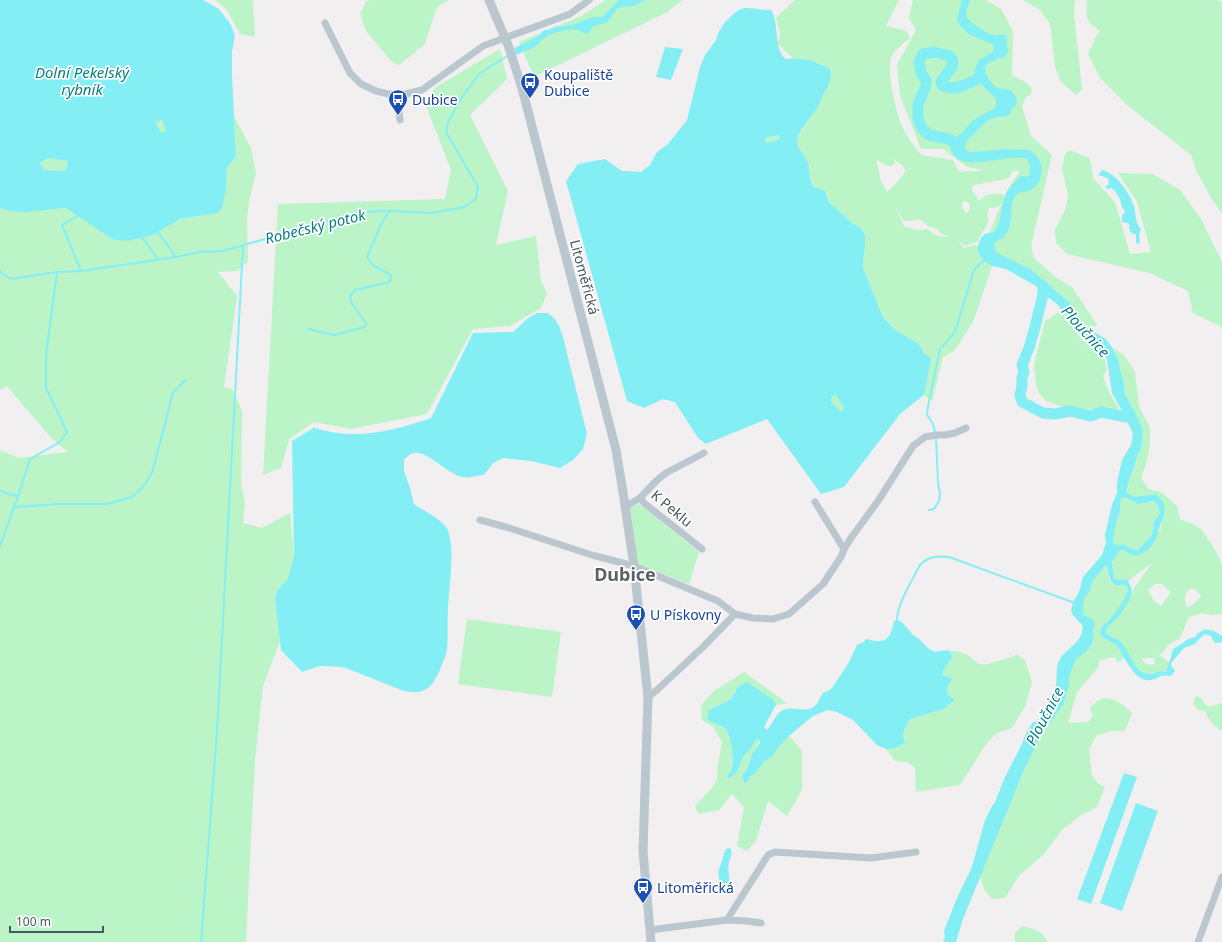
<svg xmlns="http://www.w3.org/2000/svg" width="1222" height="942" font-family="'Noto Sans',sans-serif">
  <rect width="100%" height="100%" fill="#f2eff0"/>
  <!-- green -->
  <path fill="#baf4c7" fill-rule="evenodd" d="M 215,0 L 253,0 L 255,37 L 240,34 L 227,10 Z
    M 369,0 L 449,0 L 437,7 L 425,44 L 399,65 L 392,62 L 366,31 L 360,14 L 366,2 Z
    M 606,0 L 682,0 L 667,12 L 534,77 L 519,42 L 581,16 Z
    M 795,0 L 899,0 L 886,26 L 903,30 L 907,32 L 910,38 C 903,44 894,50 891,58 C 886,70 897,119 904,130 C 908,139 916,147 921,155 L 953,160 L 959,172 L 967,171 L 981,171 L 982,170 L 967,167 L 943,149 L 921,149 L 900,95 L 897,65 L 916,30 L 909,18 L 913,0 L 985,0 L 1001,9 L 1013,31 L 1012,75 L 1027,83 L 1032,89 L 1030,95 L 1026,97 L 1022,106 L 1031,136 L 1052,155 L 1031,246 L 1034,258 L 1054,276 L 1073,288 L 1097,325 L 1087,328 L 1083,325 L 1077,318 L 1073,306 L 1032,270 L 996,252 L 990,232 L 1002,203 L 998,207 L 989,208 L 987,213 L 989,221 L 977,242 L 965,246 L 956,239 L 964,248 L 975,245 L 978,246 L 978,253 L 982,257 L 983,261 L 992,266 L 973,322 L 954,351 L 943,357 L 932,401 L 924,395 L 930,367 L 931,358 L 924,353 L 919,344 L 895,330 L 883,317 L 863,268 L 864,254 L 865,247 L 856,225 L 853,224 L 828,201 L 827,194 L 813,186 L 810,175 L 809,164 L 798,146 L 797,140 L 798,136 L 811,116 L 814,113 L 822,96 L 829,85 L 824,65 L 813,62 L 793,58 L 778,44 L 780,33 L 776,18 ZM 892,158 L 901,164 L 906,171 L 899,180 L 887,192 L 881,181 L 876,160 L 889,166 L 893,166 L 895,162 ZM 1012,171 L 1020,171 L 1009,187 L 1004,199 L 1004,194 C 991,194 989,192 979,201 L 972,190 L 972,186 L 983,183 L 1007,179 L 1010,177 ZM 964,201 L 968,202 L 970,205 L 969,211 L 966,213 L 962,208 L 962,203 ZM 895,208 L 904,221 L 912,221 L 917,219 L 922,221 L 929,227 L 936,228 L 941,234 L 950,237 L 937,236 L 927,229 L 919,230 L 905,227 Z
    M 1023,0 L 1075,0 L 1074,13 L 1082,90 L 1076,95 L 1060,81 L 1055,66 L 1050,24 L 1039,9 Z
    M 1087,0 L 1218,0 L 1222,2 L 1222,214 L 1211,198 L 1197,172 L 1191,155 L 1127,105 L 1100,78 L 1088,54 L 1096,36 L 1100,31 C 1085,21 1086,18 1087,0 Z
    M 500,49 L 507,79 L 470,115 L 508,191 L 496,245 L 536,236 L 541,281 L 547,293 L 541,308 L 510,326 L 473,329 L 427,414 L 351,429 L 314,422 L 289,439 L 281,468 L 263,475 L 278,204 L 445,199 L 451,170 L 425,103 L 436,87 Z
    M 234,116 L 251,148 L 256,173 L 250,197 L 247,217 L 248,262 L 237,271 L 218,272 L 237,296 L 224,387 L 233,390 L 242,411 L 241,483 L 245,504 L 243,523 L 262,528 L 290,513 L 294,556 L 288,578 L 277,591 L 275,600 L 280,641 L 263,686 L 255,760 L 246,942 L 0,942 L 0,450 L 19,458 L 68,452 L 52,439 L 7,386 L 0,390 L 0,208 L 9,211 L 65,208 L 75,214 L 93,225 L 153,235 L 179,219 L 217,213 L 222,208 L 226,190 L 227,168 L 236,156 Z
    M 162,120 L 166,131 L 161,133 L 155,122 Z
    M 780,135 L 781,139 L 767,143 L 765,138 Z
    M 1069,150 L 1090,158 L 1093,178 L 1115,202 L 1130,254 L 1151,252 L 1137,202 L 1118,173 L 1153,174 L 1180,190 L 1201,219 L 1222,262 L 1222,329 L 1220,326 L 1193,313 L 1188,291 L 1149,273 L 1067,254 L 1056,243 L 1055,230 L 1065,210 L 1068,195 L 1062,169 L 1065,154 Z
    M 48,158 L 68,161 L 66,171 L 44,170 L 40,163 Z
    M 1060,311 L 1082,340 L 1094,346 L 1104,357 L 1107,369 L 1103,376 L 1110,394 L 1119,408 L 1114,411 L 1067,408 L 1046,401 L 1039,393 L 1036,385 L 1034,364 L 1045,321 Z
    M 1113,348 L 1124,355 L 1135,372 L 1139,407 L 1150,427 L 1150,445 L 1146,465 L 1141,477 L 1148,489 L 1161,492 L 1177,506 L 1180,519 L 1195,525 L 1202,530 L 1213,546 L 1222,564 L 1222,614 L 1212,615 L 1202,613 L 1189,617 L 1180,638 L 1168,645 L 1162,654 L 1159,655 L 1169,662 L 1167,670 L 1165,672 C 1159,671 1155,674 1150,674 C 1133,673 1128,651 1119,640 C 1115,636 1109,637 1105,632 L 1107,628 L 1123,611 L 1134,588 L 1152,563 L 1128,581 C 1123,579 1118,582 1114,578 C 1112,569 1110,554 1122,550 C 1127,550 1129,555 1133,556 L 1160,531 L 1162,521 L 1165,515 L 1154,494 L 1134,497 L 1126,492 C 1127,483 1131,477 1134,469 C 1136,463 1136,458 1140,453 L 1130,403 L 1125,394 L 1124,383 L 1117,357 ZM 1155,584 L 1162,584 L 1171,592 L 1161,606 L 1153,600 L 1148,590 ZM 1191,588 L 1197,591 L 1201,595 L 1197,601 L 1189,607 L 1186,607 L 1185,594 ZM 1142,658 L 1154,658 L 1155,664 L 1150,665 L 1144,663 Z
    M 835,394 L 844,408 L 841,412 L 830,400 Z
    M 1121,498 C 1128,497 1133,503 1140,503 C 1144,503 1149,502 1153,501 L 1157,504 L 1160,513 L 1153,523 L 1154,528 L 1151,536 L 1138,550 L 1131,549 L 1124,544 L 1117,546 L 1113,542 L 1115,528 L 1120,509 Z
    M 639,504 L 699,552 L 689,584 L 638,564 L 630,508 Z
    M 1106,566 C 1108,571 1109,582 1114,585 C 1117,586 1122,585 1125,585 L 1128,589 C 1125,604 1112,618 1101,628 L 1104,639 L 1116,645 L 1124,657 L 1121,661 L 1117,662 L 1115,657 L 1100,660 L 1097,669 L 1077,692 L 1068,723 L 1088,722 L 1093,716 L 1090,708 C 1092,706 1095,703 1097,701 C 1109,693 1124,705 1132,713 L 1125,731 L 1111,731 L 1096,736 L 1089,749 L 1092,776 L 1099,784 L 1105,787 L 1097,807 L 1081,815 L 1062,830 L 1045,853 L 1019,876 L 1005,898 L 992,899 L 984,889 L 980,876 L 1002,820 L 1034,749 L 1043,730 L 1053,719 L 1063,705 L 1069,685 L 1070,673 L 1076,660 L 1089,649 L 1093,641 L 1093,630 L 1083,613 L 1083,606 L 1085,597 L 1090,591 L 1092,582 L 1104,567 Z
    M 467,619 L 561,632 L 552,697 L 458,684 Z
    M 950,651 L 957,651 L 968,655 L 977,663 L 984,665 L 1013,657 L 1016,654 L 1025,660 L 1032,682 L 1025,707 L 1012,728 L 997,733 L 986,744 L 960,785 L 916,792 L 915,768 L 908,762 L 895,761 L 886,749 L 892,749 L 905,741 C 901,731 905,728 910,719 L 944,709 L 953,696 L 950,696 L 947,693 L 948,686 L 951,682 L 949,677 L 942,675 C 943,669 950,663 952,657 Z
    M 744,672 L 787,703 L 776,705 L 775,701 L 762,693 L 761,691 L 735,691 L 731,699 L 709,710 L 710,722 C 730,727 734,740 732,759 C 731,764 732,769 729,774 L 726,776 L 737,772 L 743,757 L 750,750 L 757,739 L 760,741 C 758,746 754,750 752,755 C 748,762 747,769 742,776 L 744,783 L 751,776 L 755,774 L 764,762 L 773,756 L 777,749 L 789,736 L 802,751 L 802,790 L 787,816 L 768,801 L 756,841 L 747,851 L 737,846 L 744,807 L 732,794 L 719,810 L 698,814 L 695,806 L 712,788 L 717,779 L 718,764 L 722,742 L 713,727 L 702,720 L 701,705 L 714,691 Z
    M 1196,696 L 1200,697 L 1205,704 L 1209,707 L 1222,703 L 1222,731 C 1214,726 1208,720 1205,711 L 1198,710 C 1194,705 1192,702 1196,696 Z
    M 1022,926 C 1035,929 1041,930 1048,942 L 1015,942 L 1015,933 Z"/>
  <!-- water -->
  <path fill="#83eff5" fill-rule="evenodd" d="M 0,0 L 203,0 L 219,9 L 231,25 L 235,36 L 232,51 L 232,74 L 236,156 L 227,168 L 226,190 L 222,208 L 217,213 L 180,219 L 153,235 L 127,241 L 112,239 L 75,214 L 65,208 L 26,212 L 9,211 L 0,208 ZM 162,120 L 166,131 L 161,133 L 155,122 ZM 48,158 L 68,161 L 66,171 L 44,170 L 40,163 Z
    M 619,0 L 646,0 L 631,7 L 627,6 L 618,8 L 607,22 L 602,24 L 593,26 L 589,33 L 586,34 C 583,33 580,30 578,30 C 569,28 555,32 547,36 C 543,38 540,43 536,46 C 529,50 522,52 516,55 L 514,48 L 523,44 L 540,35 L 544,30 L 548,30 L 555,27 L 572,25 L 594,17 L 602,17 Z
    M 962,0 L 970,0 C 969,5 966,10 966,15 C 967,21 988,35 994,35 C 999,36 1001,33 1006,35 L 1007,41 L 1007,47 L 1009,50 L 1004,58 L 998,58 L 995,61 L 990,61 C 988,64 985,66 985,69 C 986,76 992,85 998,88 C 1002,89 1007,89 1011,90 C 1017,97 1021,104 1011,109 L 1010,114 L 1008,116 L 992,118 L 986,122 L 966,142 L 965,146 L 965,149 L 970,152 L 1007,149 L 1030,150 C 1034,153 1038,157 1040,162 C 1044,170 1041,184 1032,189 C 1025,194 1016,189 1013,201 C 1009,212 1014,227 1004,236 C 1002,239 997,241 994,243 L 996,252 L 1032,270 L 1073,306 L 1077,318 L 1083,325 L 1106,339 L 1112,347 L 1117,357 L 1124,383 L 1125,394 L 1138,418 L 1143,431 L 1141,448 L 1136,460 L 1133,471 L 1130,477 L 1126,492 L 1134,497 L 1156,494 C 1162,499 1167,508 1164,516 C 1163,520 1161,522 1160,525 C 1156,543 1151,552 1133,556 L 1124,550 L 1119,551 L 1112,562 L 1114,578 C 1117,581 1121,580 1124,579 L 1128,581 L 1132,589 L 1130,599 L 1121,614 L 1107,628 L 1106,633 C 1111,638 1117,637 1122,643 C 1131,653 1134,675 1151,674 C 1154,674 1157,671 1160,671 C 1162,671 1164,672 1166,672 L 1169,662 L 1171,657 L 1172,651 L 1174,648 L 1180,645 L 1188,639 L 1195,637 L 1197,634 L 1205,629 L 1214,631 L 1222,636 L 1222,642 L 1217,643 L 1214,642 L 1211,636 L 1205,634 L 1200,638 L 1195,644 L 1184,648 L 1171,663 L 1171,666 L 1175,670 L 1173,674 L 1171,676 C 1168,676 1164,675 1161,676 C 1157,678 1152,681 1146,680 C 1133,678 1124,656 1117,646 C 1111,641 1105,641 1100,634 C 1101,625 1105,625 1110,619 C 1117,611 1125,600 1128,589 L 1125,585 C 1122,585 1117,586 1115,585 C 1110,583 1108,571 1107,567 L 1106,566 L 1104,567 L 1092,582 L 1090,591 L 1085,597 L 1083,606 L 1083,613 L 1085,616 L 1092,618 L 1095,624 L 1093,630 L 1093,641 L 1089,649 L 1076,660 L 1070,673 L 1069,686 L 1063,705 L 1053,719 L 1043,730 L 1022,775 L 963,919 L 956,942 L 943,942 L 945,937 L 944,931 L 957,898 L 972,867 L 985,820 L 992,806 L 995,802 L 1005,777 L 1020,748 L 1027,731 L 1033,722 L 1036,722 L 1039,718 C 1044,710 1051,701 1054,692 C 1059,681 1054,669 1060,659 C 1067,648 1086,640 1082,624 L 1079,622 L 1072,614 L 1071,611 L 1073,602 L 1079,592 L 1083,577 L 1102,555 L 1106,543 L 1105,535 L 1108,522 L 1112,505 L 1117,493 L 1117,483 L 1122,460 L 1131,445 L 1133,434 L 1125,416 L 1112,393 L 1107,360 L 1103,353 L 1093,343 L 1087,340 L 1079,334 L 1057,304 L 1043,294 L 1036,286 L 1006,269 L 992,266 L 983,261 L 983,259 C 981,256 978,254 978,250 C 977,242 984,230 993,233 C 1002,225 1000,210 1004,199 C 1007,189 1013,183 1021,176 L 1029,177 L 1030,166 L 1027,159 C 1010,152 961,175 952,152 C 950,148 949,145 951,140 L 961,134 L 973,120 L 995,108 L 996,105 L 996,99 C 988,90 977,83 974,70 L 980,59 L 993,52 L 994,45 L 973,36 L 967,33 L 958,23 L 957,19 ZM 1121,498 L 1126,498 L 1139,504 L 1153,501 L 1157,504 L 1160,513 L 1153,523 L 1154,528 L 1151,536 L 1138,550 L 1131,549 L 1124,544 L 1117,546 L 1113,542 L 1115,528 L 1120,509 Z
    M 745,8 C 754,8 762,10 771,10 C 780,24 773,50 786,59 C 800,57 817,61 830,69 C 831,74 831,79 829,84 C 828,88 825,91 823,95 C 820,101 818,109 813,114 C 809,119 797,134 797,140 C 797,149 805,155 808,162 C 810,168 809,186 816,188 C 820,189 821,189 825,190 L 828,201 L 853,224 L 856,225 L 861,229 L 865,235 L 865,247 L 864,254 L 863,268 L 883,317 L 895,330 L 919,344 L 924,353 L 931,358 L 930,367 L 924,395 L 901,413 L 844,487 L 821,494 L 767,419 L 706,444 L 698,438 L 675,402 L 663,399 L 644,408 L 627,401 L 566,181 L 578,164 L 605,159 L 622,171 L 628,171 L 641,172 L 650,165 L 657,152 L 668,144 L 687,120 L 700,67 L 705,55 L 716,40 L 718,33 L 725,22 L 738,10 ZM 779,135 L 780,139 L 767,143 L 765,138 ZM 835,394 L 844,408 L 841,412 L 830,400 Z
    M 665,47 L 683,49 L 671,80 L 656,77 Z
    M 1102,170 C 1115,172 1130,193 1134,206 C 1136,213 1135,223 1141,229 L 1139,235 L 1140,240 L 1139,244 L 1136,243 L 1136,235 L 1130,232 L 1129,228 L 1130,226 L 1128,223 L 1122,222 L 1122,216 L 1125,212 L 1124,209 L 1122,208 C 1121,203 1120,197 1116,193 L 1115,191 L 1111,188 L 1107,189 L 1106,187 L 1106,186 L 1109,184 L 1108,178 L 1098,175 Z
    M 537,313 L 548,313 L 555,319 L 559,326 L 563,337 L 587,434 L 583,449 L 573,460 L 560,468 L 531,461 L 503,458 L 493,463 L 484,475 C 478,475 468,479 462,477 C 448,474 426,450 415,453 C 411,453 407,457 404,459 L 404,471 L 410,488 L 414,504 C 421,509 442,520 446,527 C 457,544 448,590 448,611 C 447,625 449,640 446,654 C 443,663 438,676 432,684 C 425,693 414,693 404,691 L 343,667 L 320,666 L 302,672 L 281,650 L 275,600 L 277,591 L 288,578 L 294,556 L 292,441 L 315,427 L 315,428 C 356,441 392,431 431,418 L 473,333 L 513,332 L 527,319 Z
    M 897,620 L 902,622 L 913,635 L 918,638 L 929,649 L 935,652 L 947,650 L 950,651 L 952,657 C 950,663 943,669 942,675 L 949,677 L 952,679 L 948,686 L 947,693 L 950,696 L 954,698 L 954,700 L 944,709 L 910,719 C 905,728 901,731 905,742 L 904,744 L 892,749 L 886,749 L 877,745 L 853,720 L 837,712 L 828,710 L 813,716 L 789,736 L 777,749 L 773,756 L 764,762 L 755,774 L 751,776 L 746,783 L 744,783 L 742,776 L 747,768 L 752,754 L 760,743 L 760,741 L 757,739 L 750,750 L 743,757 L 737,772 L 729,778 L 726,777 C 727,775 729,774 730,772 C 735,764 732,737 726,730 C 721,724 712,724 707,719 L 709,710 L 731,699 L 738,687 L 747,682 L 775,701 L 776,705 L 764,727 L 767,730 C 773,724 775,714 783,710 C 793,705 807,714 816,705 C 819,702 820,696 824,692 L 828,691 L 832,688 L 848,664 L 857,645 L 864,642 L 866,639 C 869,639 872,641 876,641 C 889,643 892,632 894,621 Z
    M 1124,773 L 1137,777 L 1091,904 L 1077,899 Z
    M 1136,803 L 1158,811 L 1122,911 L 1100,903 Z
    M 729,848 L 731,849 C 733,855 730,857 729,862 C 727,870 731,877 728,885 L 723,886 C 716,877 718,870 722,861 C 723,857 724,853 726,849 Z"/>
  <g fill="none" stroke-linecap="round" stroke-linejoin="round">
    <!-- stream -->
    <path stroke="#83eff5" stroke-width="2" d="M 79,215 L 62,225 L 81,271
      M 157,231 L 176,257
      M 141,236 L 159,260
      M 0,270 L 1,273 L 11,279 L 57,272 L 81,271 L 176,257 L 200,252 L 223,251 L 359,212 L 389,211 L 432,213 L 464,207 L 476,199 L 478,187 L 446,132 L 448,122 L 462,97 L 480,73 L 509,55
      M 308,329 L 334,335 L 365,327 L 366,323 L 352,304 L 350,296 L 355,290 L 390,282 L 391,275 L 374,266 L 367,257 L 381,224 L 389,211
      M 935,432 L 933,424 L 927,415 L 928,406 L 940,349 L 955,332 L 973,273 L 975,269 L 984,260
      M 0,490 L 7,494 L 18,496 L 30,459 L 60,442 L 67,432 L 46,388 L 46,355 L 57,272
      M 15,507 L 61,504 L 107,504 L 132,497 L 143,487 L 152,473 L 173,393 L 185,380
      M 929,510 L 934,509 L 939,501 L 940,494 L 938,483 L 936,437
      M 0,546 L 18,496
      M 897,620 C 897,604 913,579 920,565 C 928,556 938,556 949,557 L 1075,603
      M 201,942 L 217,732 L 243,246"/>
    <!-- river -->
    <path stroke="#83eff5" stroke-width="11" d="M 959,145 L 949,139 L 929,135 L 922,128 L 918,119 L 918,104 L 926,86 L 926,81 L 921,72 L 919,62 L 923,54 L 934,52 L 950,56 L 953,61 L 952,67 L 941,82 L 942,85 C 953,93 971,82 981,77
      M 1043,286 L 1043,294 L 1035,327 L 1029,348 L 1022,365 L 1024,372 L 1022,378 L 1022,386 L 1020,395 L 1022,402 L 1043,413 L 1055,414 L 1070,411 L 1090,416 C 1094,416 1097,413 1101,412 L 1127,417 L 1131,417"/>
    <!-- minor -->
    <path stroke="#bac7ce" stroke-width="7" d="M 325,23 L 350,73 L 361,84 L 376,91 L 397,96 L 422,90 L 483,46 L 570,14 L 589,0
      M 397,96 L 400,120
      M 640,498 L 656,481 L 666,473 L 704,453
      M 815,502 L 844,549
      M 625,507 L 640,498 L 644,503 L 702,549
      M 480,520 L 506,527 L 592,555 L 634,566 L 718,601 L 735,614 L 753,618 L 773,619 L 789,614 L 823,584 L 841,557 L 844,549 L 851,538 L 878,501 L 913,446 L 925,437 L 936,435 L 945,435 L 955,433 L 966,428
      M 648,697 L 657,690 L 703,647 L 735,614
      M 727,920 L 768,855 L 775,852 L 871,858 L 916,852
      M 650,930 L 727,920 L 747,921 L 761,923
      M 1198,942 L 1222,877"/>
    <!-- tertiary -->
    <path stroke="#bac7ce" stroke-width="9" d="M 489,0 L 508,45 L 522,88 L 616,450 L 623,492 L 634,566 L 648,697 L 643,851 L 651,942"/>
  </g>
  <!-- icons -->
  <defs>
    <g id="bus-pin" transform="scale(1)"><path d="M0 17L-7.5 6A9.5 9.5 0 1 1 7.5 6Z" fill="#1a4fb4" stroke="#fff"/><path d="M-5-6H5V4H4V6H2V4H-2V6H-4V4H-5ZM-3.5-4V0h7V-4ZM-3.5 1.2v1.5H-2V1.2ZM2 1.2v1.5H3.5V1.2Z" fill="#fff"/></g>
  </defs>
  <g fill-rule="evenodd">
    <use href="#bus-pin" x="530" y="82"/>
    <use href="#bus-pin" x="398" y="99"/>
    <use href="#bus-pin" x="636" y="614"/>
    <use href="#bus-pin" x="643" y="887"/>
  </g>
  <g text-anchor="middle" dominant-baseline="central" stroke-width="3.5" stroke-linejoin="round" paint-order="stroke">
    <!-- transit labels -->
    <g font-size="14" fill="#164399" stroke="#fff" text-anchor="start">
      <text x="544" y="74">Koupaliště<tspan x="544" dy="16">Dubice</tspan></text>
      <text x="412" y="99">Dubice</text>
      <text x="650" y="614">U Pískovny</text>
      <text x="657" y="887">Litoměřická</text>
    </g>
    <!-- street labels -->
    <g font-size="14" fill="#46575f" stroke="#fff">
      <text transform="translate(585 277) rotate(75)">Litoměřická</text>
      <text transform="translate(672 508) rotate(40)">K Peklu</text>
    </g>
    <!-- water labels -->
    <g font-size="15" font-style="italic" fill="#057f86" stroke="#fff">
      <text x="82" y="72">Dolní Pekelský<tspan x="82" dy="17">rybník</tspan></text>
      <text transform="translate(315 226) rotate(-14)">Robečský potok</text>
      <text transform="translate(1086 331) rotate(48)">Ploučnice</text>
      <text transform="translate(1044 716) rotate(-62)">Ploučnice</text>
    </g>
    <!-- district labels -->
    <g font-size="18" font-weight="bold" fill="#5b6266" stroke="#fff">
      <text x="625" y="574">Dubice</text>
    </g>
  </g>
  <!-- scale -->
  <path d="M10 926v6h93v-6" fill="none" stroke="#46575f" stroke-width="2"/>
  <text x="16" y="926" font-size="12" fill="#46575f" stroke="#ffffff" stroke-width="3" paint-order="stroke">100 m</text>
</svg>
